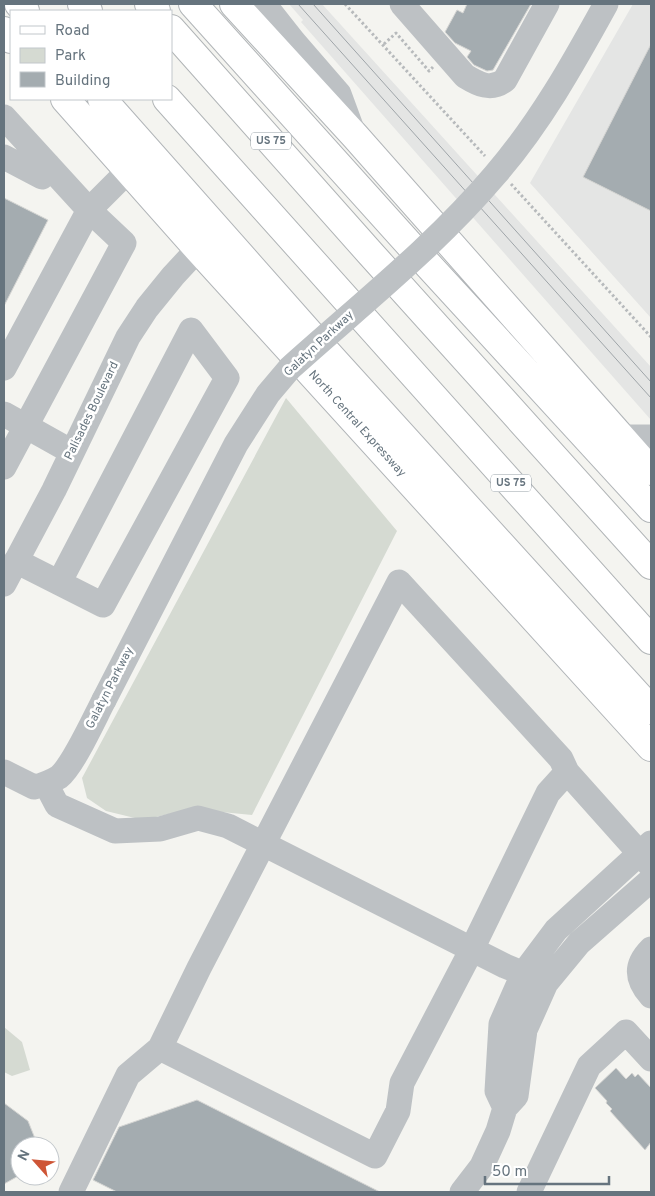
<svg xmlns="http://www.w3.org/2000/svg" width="655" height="1196" font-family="Overpass,sans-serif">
  <rect width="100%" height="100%" fill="#f4f4f0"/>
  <!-- built -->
  <path fill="#e4e5e4" d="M 289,4 L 322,4 L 651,367 L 651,420 L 301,22 L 303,20 Z
    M 633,4 L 651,4 L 651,318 L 530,183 Z"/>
  <!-- green -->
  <path fill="#d5dad2" d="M 286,398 L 397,531 L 252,815 L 191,809 L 143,820 L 106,811 L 87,798 L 82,778 Z
    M 4,1027 L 22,1042 L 30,1070 L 12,1076 L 4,1072 Z"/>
  <!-- building -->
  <path fill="#a4acb0" stroke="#d5d5d3" d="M 467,4 L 531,4 L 493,70 L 487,71 L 474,65 L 467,57 L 471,51 L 455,43 L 445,32 L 457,10 L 463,13 Z
    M 651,44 L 651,211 L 583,177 Z
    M 4,198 L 48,220 L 4,306 Z
    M 616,1068 L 626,1079 L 632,1073 L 635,1077 L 638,1074 L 651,1088 L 651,1142 L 645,1150 L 610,1111 L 612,1109 L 606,1103 L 607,1101 L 595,1088 Z
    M 197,1100 L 380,1192 L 117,1192 L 93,1180 L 119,1127 Z
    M 4,1103 L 28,1121 L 38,1146 L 20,1146 L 20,1175 L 4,1184 Z"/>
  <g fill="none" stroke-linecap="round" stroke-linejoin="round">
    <!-- major casing -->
    <g stroke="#b1b5b8" stroke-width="30">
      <path id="major" d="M 19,4 L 25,11
        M 193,4 L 418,254 L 651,508
        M 234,4 L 355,136 L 651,471
        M 4,31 L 11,39
        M 65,99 L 198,249 L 651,747
        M 102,99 L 318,343 L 651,710"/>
    </g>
    <!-- highway casing -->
    <g stroke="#b0b4b6" stroke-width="30">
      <path id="highway" d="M 82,4 L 88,11
        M 149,4 L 156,11
        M 171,29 L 370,253 L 651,565
        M 167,99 L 651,640"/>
    </g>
    <!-- path -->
    <path stroke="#b7babc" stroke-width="3" stroke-dasharray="2.5 2.5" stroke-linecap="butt" d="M 345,4 L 485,156
      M 384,44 L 396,33 L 429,71 L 433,67
      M 511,184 L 651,337"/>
    <!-- minor -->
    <path stroke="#bdc1c4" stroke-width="25" d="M 264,4 L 294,42 L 339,94 L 353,132
      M 402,4 L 465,76 C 478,84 491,91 505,80 L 547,4
      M 4,117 L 89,210 L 129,170
      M 4,157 L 42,177 L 48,165
      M 4,368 L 89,210 L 124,243 L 4,467
      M 4,414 L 72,452
      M 621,437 L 651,437
      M 16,561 L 103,605 L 227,378 L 191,330 L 59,583
      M 4,584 L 54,490 L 128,337 L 147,308 L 173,276 L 198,249
      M 4,772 L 34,787 C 43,785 51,782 59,777 C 73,766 95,717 104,700
      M 567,772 L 650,865
      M 46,784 L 57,805 L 115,831 L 160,829 L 198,818 L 228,826 L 505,966 L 546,983
      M 651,949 C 635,965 636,979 651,996
      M 505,1108 L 497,1091 L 501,1024 L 523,974 L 556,930 L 651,843
      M 71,1192 L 128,1075 L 160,1048 L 199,968 L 399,582 L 561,759 L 567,772 L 548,793 L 472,949 L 402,1083 L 398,1111 L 375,1156 L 160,1048
      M 462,1192 L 482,1166 L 498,1131 L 505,1108 L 516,1096 L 525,1030 L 546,983 L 579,943 L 651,880
      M 529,1192 L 589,1066 L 626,1032 L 651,1059"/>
    <!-- major -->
    <use href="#major" stroke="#fff" stroke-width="28"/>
    <!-- highway -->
    <use href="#highway" stroke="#fff" stroke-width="28"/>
    <!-- tram -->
    <path stroke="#9fa5a9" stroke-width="1" d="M 298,4 L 651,398
      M 313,4 L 651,382"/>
    <!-- minor-bridge -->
    <path stroke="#bdc1c4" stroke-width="25" d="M 104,700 L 236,444 L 268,394 L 290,368 C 360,305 434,247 495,175 C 540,123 573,64 606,4"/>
  </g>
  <g text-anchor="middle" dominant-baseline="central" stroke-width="5" stroke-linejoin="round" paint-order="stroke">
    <!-- shield labels -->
    <g fill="#fff" stroke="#949ea5" stroke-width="1">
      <rect x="251" y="132.5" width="40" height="17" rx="4"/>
      <rect x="491" y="474.5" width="40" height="17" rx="4"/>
    </g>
    <g font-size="11" font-weight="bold" fill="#66747e">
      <text x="271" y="141">US 75</text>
      <text x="511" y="483">US 75</text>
    </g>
    <!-- street labels -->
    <g font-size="12" fill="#66747e" stroke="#fff">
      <text transform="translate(319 344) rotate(-43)">Galatyn Parkway</text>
      <text transform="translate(92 411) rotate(-64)">Palisades Boulevard</text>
      <text transform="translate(357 424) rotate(48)">North Central Expressway</text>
      <text transform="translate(110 688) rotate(-63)">Galatyn Parkway</text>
    </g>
  </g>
  <!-- border -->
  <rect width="655" height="1196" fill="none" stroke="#66747e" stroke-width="10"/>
  <!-- legend -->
  <rect x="10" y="10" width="162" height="90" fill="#ffffff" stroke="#c2c7cb"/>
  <rect x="20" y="26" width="25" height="8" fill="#ffffff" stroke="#c2c7cb"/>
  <text x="55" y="35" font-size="15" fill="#66747e">Road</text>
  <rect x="20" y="48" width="25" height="15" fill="#d5dad2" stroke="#c2c7cb"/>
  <text x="55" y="60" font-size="15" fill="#66747e">Park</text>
  <rect x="20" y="72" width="25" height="15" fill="#a4acb0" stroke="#c2c7cb"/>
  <text x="55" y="85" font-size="15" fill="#66747e">Building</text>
  <!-- north arrow -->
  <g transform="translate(35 1161) rotate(297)"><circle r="24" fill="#ffffff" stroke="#c2c7cb"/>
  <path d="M0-4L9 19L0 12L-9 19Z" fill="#ce5536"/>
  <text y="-8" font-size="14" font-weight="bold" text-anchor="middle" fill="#66747e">N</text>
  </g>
  <!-- scale -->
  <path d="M485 1176v8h124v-8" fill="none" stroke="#66747e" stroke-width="2.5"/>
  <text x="492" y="1176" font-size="15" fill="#66747e" stroke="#ffffff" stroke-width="4" paint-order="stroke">50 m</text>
</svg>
